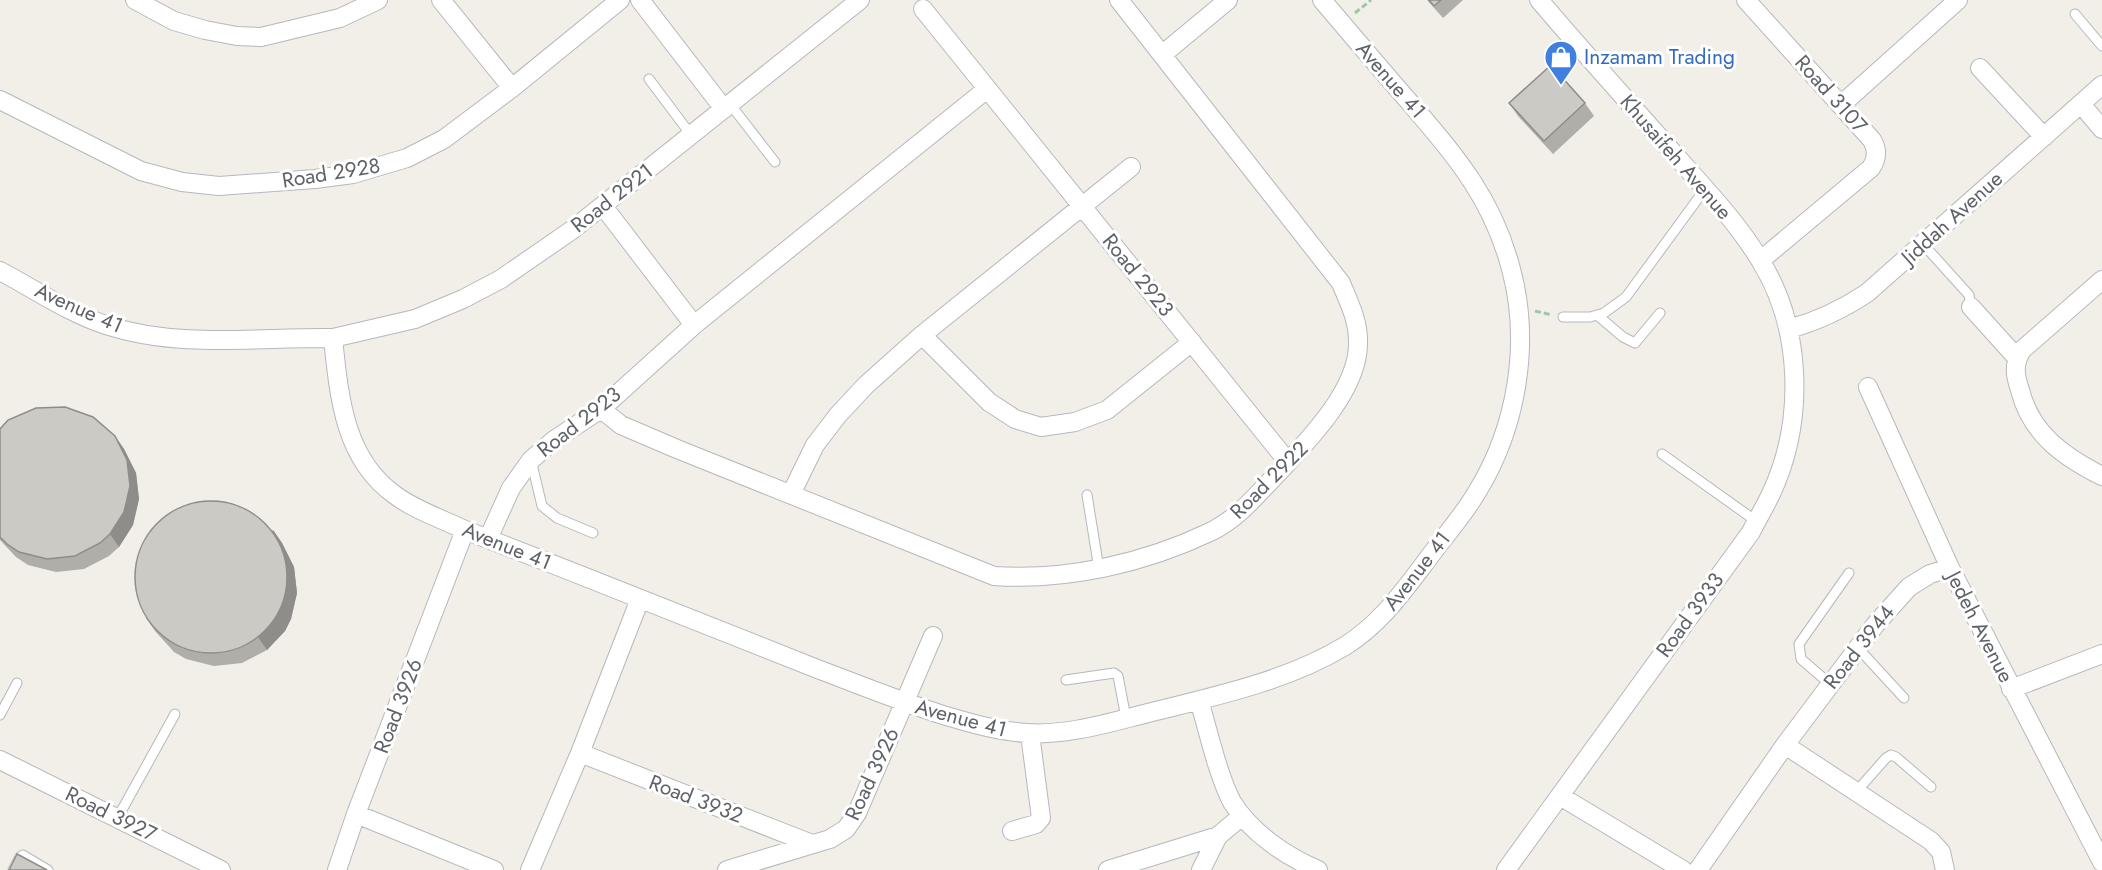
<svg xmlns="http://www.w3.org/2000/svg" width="2102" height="870" font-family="Jost,sans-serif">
  <rect width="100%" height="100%" fill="#f1efe8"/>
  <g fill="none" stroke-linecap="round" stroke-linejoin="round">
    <!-- service casing -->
    <g stroke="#b5b8bc" stroke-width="11">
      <path id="service" d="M 2075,14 L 2102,46
        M 649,79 L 691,135
        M 730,104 L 775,162
        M 1923,244 L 1969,295 L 1971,307
        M 1597,315 L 1623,337 L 1635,343 L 1660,313
        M 1563,317 L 1590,317 L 1604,313 L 1626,297 L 1705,189
        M 1662,454 L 1756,521
        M 531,460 L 542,506 L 557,518 L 593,533
        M 1087,495 L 1099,569
        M 1858,648 L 1904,698
        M 1066,680 L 1114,673 L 1118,676 L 1126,718
        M 1830,684 L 1801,659 L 1799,644 L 1849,573
        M 0,715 L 17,683
        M 1856,792 L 1886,758 L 1891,755 L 1896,757 L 1931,787
        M 118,817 L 175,714
        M 13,870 L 20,857 L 23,855 L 48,870"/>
    </g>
    <!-- minor casing -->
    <g stroke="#b5b8bc" stroke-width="20">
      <path id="minor" d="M 135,0 L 174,21 L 205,30 L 237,36 L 261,37 L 340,18 L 378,0
        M 441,0 L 512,88
        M 640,0 L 724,109
        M 1746,0 L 1872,140 C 1878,150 1877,159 1871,168 L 1761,260
        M 923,9 L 1288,462
        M 1163,54 L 1228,0
        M 1980,68 L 2044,137
        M 0,100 L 141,171 L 182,182 L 219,186 L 315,179 L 353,174 L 407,158 L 444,139 L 512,88 L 620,0
        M 2081,104 L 2102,129
        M 1841,105 L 1958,0
        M 603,206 L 694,325
        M 0,271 C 34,289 69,313 106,325 C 179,349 258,337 333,338 C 339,396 344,459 395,495 C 413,509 444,520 465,530 C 582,575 698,622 815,668 C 857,684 899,701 943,715 C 970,723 997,731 1026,733 C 1068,736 1111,722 1152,712 C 1216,696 1287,681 1345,646 C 1380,624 1402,593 1427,560 C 1443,538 1463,516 1477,492 C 1517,427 1531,343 1511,269 C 1492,196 1453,153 1405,97 C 1377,65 1350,33 1322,0
        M 2102,280 L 2022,350 C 2013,364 2015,375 2020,390 C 2031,434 2064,457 2102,476
        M 1971,307 L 2017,358
        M 1789,329 C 1818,321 1843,309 1867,293 L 2102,85
        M 922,335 L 989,402 L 1015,419 L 1041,427 L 1075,422 L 1107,410 L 1192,342
        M 333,338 L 415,319 L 463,299 L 501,279 L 572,230 L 860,0
        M 1868,387 L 1950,568 L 2102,862
        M 601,409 L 621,425 L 677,449 L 994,576 C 1067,581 1145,563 1210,532 C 1237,519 1256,496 1275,476 C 1306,443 1358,391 1358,344 C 1359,321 1349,303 1341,283 L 1119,0
        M 791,494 L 815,445 L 838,415 L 866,385 L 922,335 L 1131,167
        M 488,539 L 511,488 L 531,460 L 554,440 L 601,409 L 694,325 L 987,89
        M 2011,689 L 2102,654
        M 1199,700 C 1208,730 1218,776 1232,802 C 1251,833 1286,856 1318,870
        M 1785,745 L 1931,841 L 1941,852 L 1945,870
        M 580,753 L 812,844
        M 0,760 L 221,870
        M 1560,796 L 1683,870
        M 356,814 L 494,870
        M 1012,831 L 1036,824 L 1041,818 L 1030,734
        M 337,870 L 356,814 L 465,530
        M 530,870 L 580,753 L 640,599
        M 727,870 L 830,839 L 846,829 L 857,813 L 933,636
        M 1108,870 L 1218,836 L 1242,816
        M 1201,870 L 1218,836
        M 1506,870 L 1751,532 C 1757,520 1764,508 1770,496 C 1805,423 1803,329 1760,260 C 1737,222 1706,190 1677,157 C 1631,105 1584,53 1539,0
        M 1698,870 L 1785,745 L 1875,625 L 1909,587 L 1930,574 L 1950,568"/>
    </g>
    <!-- path -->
    <path stroke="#9cc7a9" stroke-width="3" stroke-dasharray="6 3" stroke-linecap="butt" d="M 1355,13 L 1371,0
      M 1535,311 L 1552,315"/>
    <!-- service -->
    <use href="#service" stroke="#fff" stroke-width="9"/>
    <!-- minor -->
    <use href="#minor" stroke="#fff" stroke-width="18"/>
  </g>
  <!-- wall -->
  <path fill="#afaea9" d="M 1427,0 L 1463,0 L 1443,18 Z
    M 1509,103 L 1585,103 L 1594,116 L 1553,154 L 1518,116 Z
    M 0,429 L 115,436 L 124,449 L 136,473 L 139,499 L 133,525 L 119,547 L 109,556 L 84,569 L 56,572 L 28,565 L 16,557 L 0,540 Z
    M 273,530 L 282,543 L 294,567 L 297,593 L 291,619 L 285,631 L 267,650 L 242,663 L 214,666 L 186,659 L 174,652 L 155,631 L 146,618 Z"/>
  <!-- shaded-wall -->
  <path fill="#8f8d8a" d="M 115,436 L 124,449 L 136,473 L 139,499 L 133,525 L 119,547 L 110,534 Z
    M 273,530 L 282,543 L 294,567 L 297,593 L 291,619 L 285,631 L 267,650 L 258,637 Z"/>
  <!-- building -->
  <path fill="#cccac5" stroke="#8f8d8a" stroke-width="1.5" d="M 1429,0 L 1441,0 L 1434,6 Z
    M 1551,65 L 1585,103 L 1544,141 L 1509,103 Z
    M 65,407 L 93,417 L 115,436 L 127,460 L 130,486 L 124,512 L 110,534 L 100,543 L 75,556 L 47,559 L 19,552 L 7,544 L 0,537 L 0,429 L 8,420 L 36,408 Z
    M135 577a76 76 0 1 1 152 0a76 76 0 1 1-152 0Z
    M 17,854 L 47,870 L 9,870 Z"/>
  <!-- icons -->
  <defs>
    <g id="shop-pin" transform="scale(1.725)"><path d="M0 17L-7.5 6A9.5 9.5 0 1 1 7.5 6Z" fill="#3f7fe0" stroke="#fff"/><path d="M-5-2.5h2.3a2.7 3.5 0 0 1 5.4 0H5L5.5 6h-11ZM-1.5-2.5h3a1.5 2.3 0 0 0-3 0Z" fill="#fff"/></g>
  </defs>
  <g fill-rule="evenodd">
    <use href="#shop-pin" x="1561" y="57"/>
  </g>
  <g text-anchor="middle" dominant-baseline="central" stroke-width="6" stroke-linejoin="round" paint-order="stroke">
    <!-- shop labels -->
    <g font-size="21" fill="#366cbe" stroke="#fff" text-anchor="start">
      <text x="1584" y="57">Inzamam Trading</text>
    </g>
    <!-- street labels -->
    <g font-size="21" fill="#5f6368" stroke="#fff">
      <text transform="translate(1391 80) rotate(49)">Avenue 41</text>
      <text transform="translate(1831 94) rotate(48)">Road 3107</text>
      <text transform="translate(1676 157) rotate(49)">Khusaifeh Avenue</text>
      <text transform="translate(331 173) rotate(-9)">Road 2928</text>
      <text transform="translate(612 198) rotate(-38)">Road 2921</text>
      <text transform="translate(1952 218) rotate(-42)">Jiddah Avenue</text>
      <text transform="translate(1138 275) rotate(51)">Road 2923</text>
      <text transform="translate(79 308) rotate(24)">Avenue 41</text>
      <text transform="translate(579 422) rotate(-38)">Road 2923</text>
      <text transform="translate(1269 480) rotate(-45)">Road 2922</text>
      <text transform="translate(507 546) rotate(22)">Avenue 41</text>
      <text transform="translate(1417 571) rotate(-52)">Avenue 41</text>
      <text transform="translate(1690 615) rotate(-54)">Road 3933</text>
      <text transform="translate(1980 627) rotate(63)">Jedeh Avenue</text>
      <text transform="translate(1859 647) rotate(-52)">Road 3944</text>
      <text transform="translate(398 706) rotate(-69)">Road 3926</text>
      <text transform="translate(961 718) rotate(15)">Avenue 41</text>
      <text transform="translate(872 774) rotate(-65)">Road 3926</text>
      <text transform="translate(696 799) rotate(21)">Road 3932</text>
      <text transform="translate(111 814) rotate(26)">Road 3927</text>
    </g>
  </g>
</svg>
